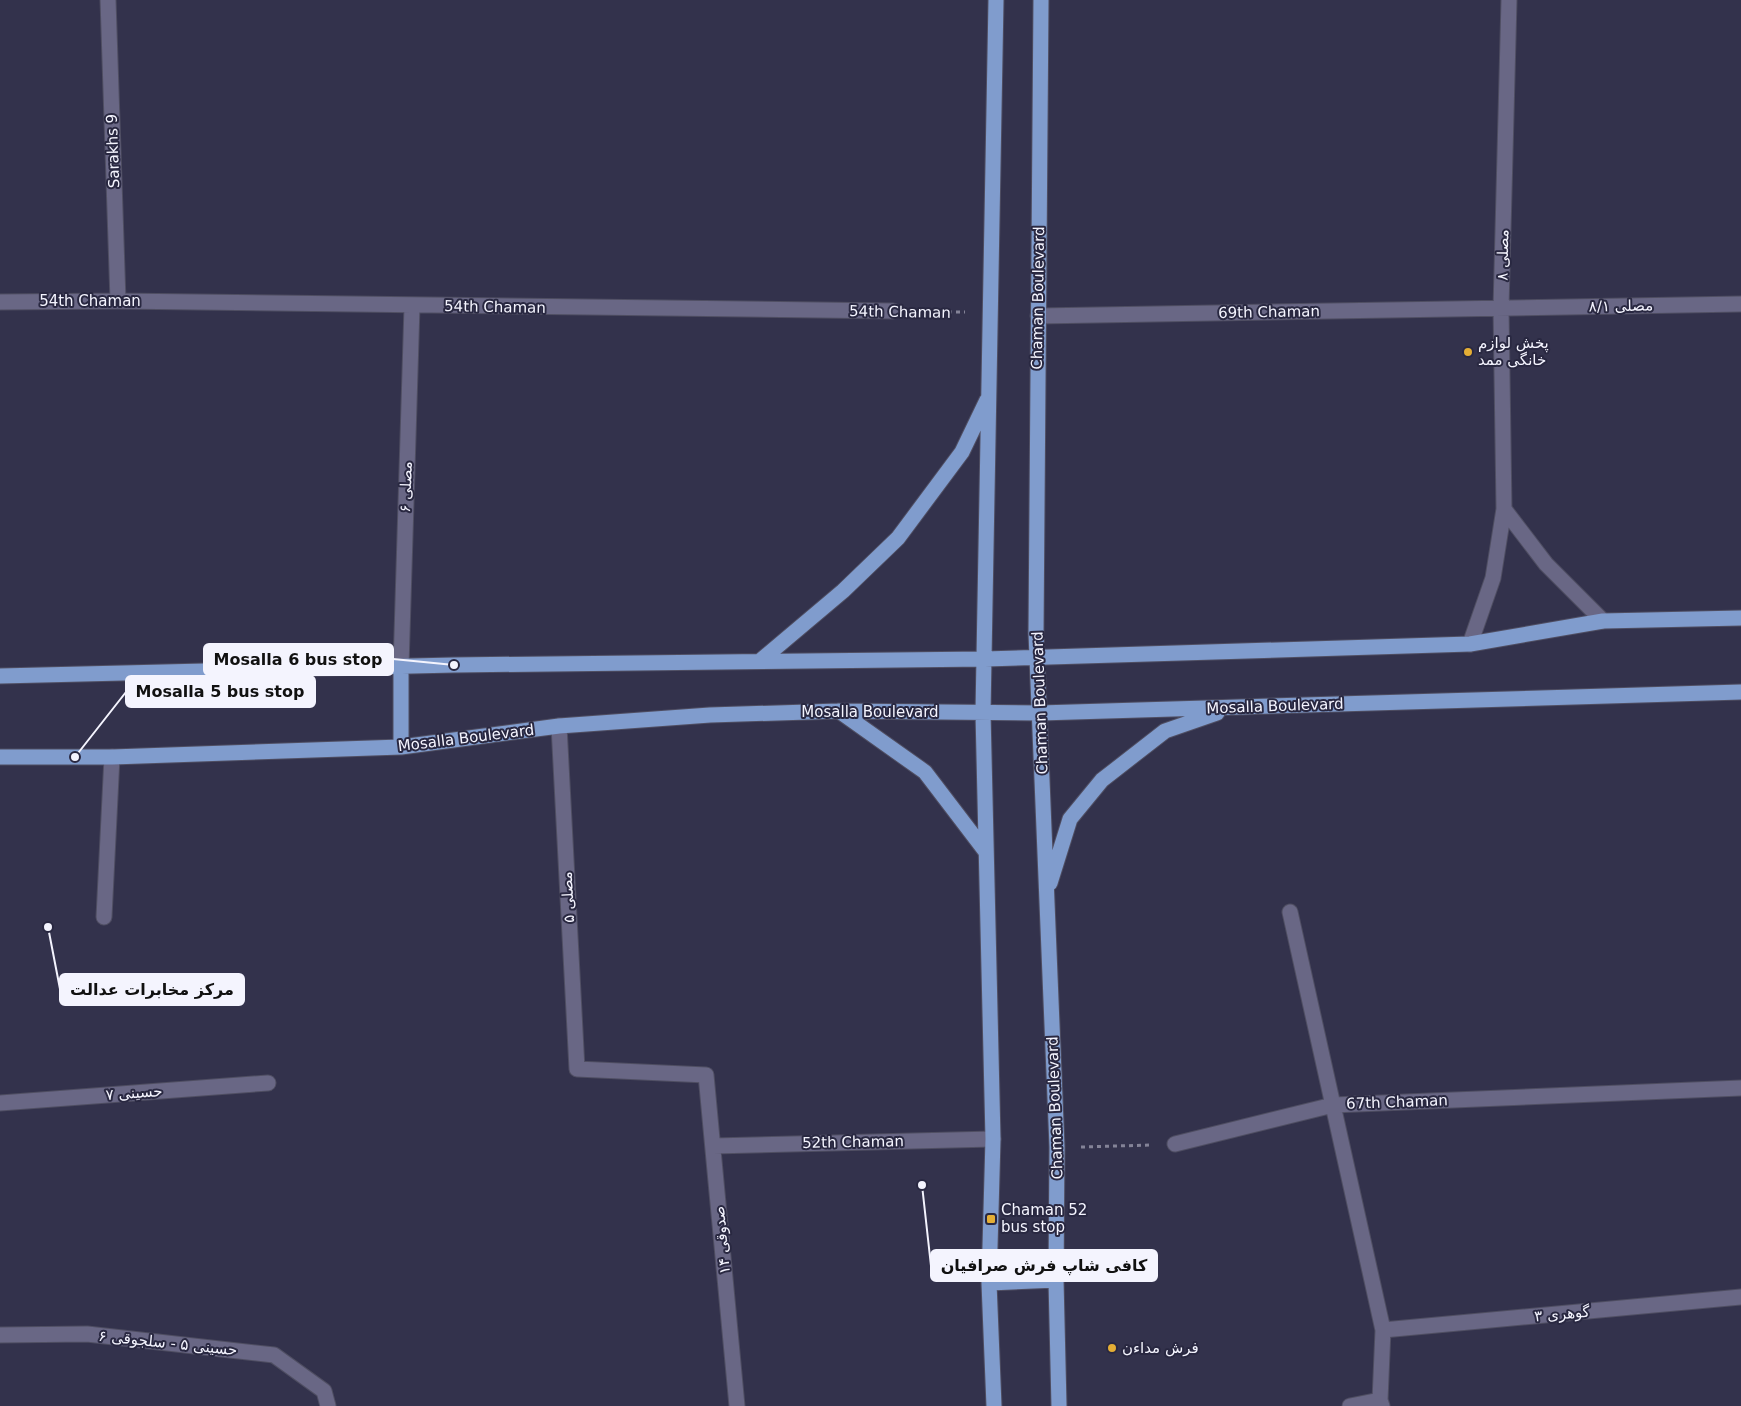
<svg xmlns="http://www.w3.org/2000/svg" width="1741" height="1406" font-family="'DejaVu Sans',Cairo,sans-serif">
  <rect width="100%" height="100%" fill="#33324c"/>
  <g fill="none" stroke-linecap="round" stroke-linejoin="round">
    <!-- minor casing -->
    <g stroke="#4f4e62" stroke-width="17">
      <path id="minor" d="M 108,0 L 118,301
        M 0,302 L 118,301 L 893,311
        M 1038,316 L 1741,304
        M 1504,509 L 1546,564 L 1603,621
        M 1470,644 L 1493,578 L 1504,509 L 1501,308 L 1509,0
        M 401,667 L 412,306
        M 559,726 L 577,1069 L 706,1075 L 737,1406
        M 1290,912 L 1383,1330 L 1380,1400 L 1382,1406
        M 104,917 L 112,757
        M 0,1103 L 268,1083
        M 1175,1144 L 1333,1105 L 1741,1088
        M 713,1146 L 993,1139
        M 1383,1330 L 1741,1297
        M 0,1335 L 87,1334 L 274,1355 L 324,1391 L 328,1406
        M 1350,1406 L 1380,1400"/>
    </g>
    <!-- major casing -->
    <g stroke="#4f4e62" stroke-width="17">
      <path id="major" d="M 1041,0 L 1036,633 L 1057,1147 L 1056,1280 L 1059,1406
        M 760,661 L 843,591 L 898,538 L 962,452 L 987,400
        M 401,667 L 401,747
        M 0,676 L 454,665 L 985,659 L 1470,644 L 1603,621 L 1741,618
        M 839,711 L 925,772 L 986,852
        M 0,757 L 112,757 L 401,747 L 559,726 L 710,715 L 839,711 L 1040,713 L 1741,692
        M 1050,883 L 1070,819 L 1102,780 L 1165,731 L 1217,713
        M 989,1283 L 1056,1280
        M 994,1406 L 989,1283 L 993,1139 L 983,713 L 996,0"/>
    </g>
    <!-- path -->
    <path stroke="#848397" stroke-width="3" stroke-dasharray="4 4" stroke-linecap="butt" d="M 916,312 L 965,312
      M 1081,1147 L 1152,1145"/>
    <!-- minor -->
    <use href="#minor" stroke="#696785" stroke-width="15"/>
    <!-- major -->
    <use href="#major" stroke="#809ccd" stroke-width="15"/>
  </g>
  <!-- markers -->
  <g fill="#e4ae35" stroke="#292841" stroke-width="2">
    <circle cx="1468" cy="352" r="5"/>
    <rect x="986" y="1214" width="10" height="10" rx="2.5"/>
    <circle cx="1112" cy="1348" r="5"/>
  </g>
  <g text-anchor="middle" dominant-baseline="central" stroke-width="4" stroke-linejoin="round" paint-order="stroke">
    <!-- street labels -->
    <g font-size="15" fill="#f4f4fe" stroke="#292841">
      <text transform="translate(113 151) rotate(-92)">Sarakhs 9</text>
      <text transform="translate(1503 255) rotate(-89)">مصلی ۸</text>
      <text transform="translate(1038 298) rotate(-89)">Chaman Boulevard</text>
      <text x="90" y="301">54th Chaman</text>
      <text transform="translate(1621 306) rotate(-1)">مصلی ۸/۱</text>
      <text transform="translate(495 307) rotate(1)">54th Chaman</text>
      <text transform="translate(900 312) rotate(1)">54th Chaman</text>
      <text transform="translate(1269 312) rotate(-1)">69th Chaman</text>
      <text transform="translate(406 487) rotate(-88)">مصلی ۶</text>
      <text transform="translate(1040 703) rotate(-92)">Chaman Boulevard</text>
      <text transform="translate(1275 706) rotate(-2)">Mosalla Boulevard</text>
      <text x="870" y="712">Mosalla Boulevard</text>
      <text transform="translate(466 738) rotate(-7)">Mosalla Boulevard</text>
      <text transform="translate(568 897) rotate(-93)">مصلی ۵</text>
      <text transform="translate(134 1093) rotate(-4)">حسینی ۷</text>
      <text transform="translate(1397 1102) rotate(-2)">67th Chaman</text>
      <text transform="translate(1055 1108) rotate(-92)">Chaman Boulevard</text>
      <text transform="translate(853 1142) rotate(-1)">52th Chaman</text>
      <text transform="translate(722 1240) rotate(-95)">صدوقی ۱۴</text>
      <text transform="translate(1562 1314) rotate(-5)">گوهری ۳</text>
      <text transform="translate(168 1343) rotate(6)">حسینی ۵ - سلجوقی ۶</text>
    </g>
    <!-- poi labels -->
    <g font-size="15" fill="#f4f4fe" stroke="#292841" text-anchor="start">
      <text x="1478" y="343">پخش لوازم<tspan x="1478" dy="17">خانگی ممد</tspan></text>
      <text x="1001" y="1210">Chaman 52<tspan x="1001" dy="17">bus stop</tspan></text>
      <text x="1122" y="1348">فرش مداءن</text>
    </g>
  </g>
  <!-- callouts -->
  <path fill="none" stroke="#f4f4fe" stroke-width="2" d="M454 665L393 659M75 757L126 692M48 927L60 989M922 1185L931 1266"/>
  <g fill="#f4f4fe" stroke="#292841" stroke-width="2">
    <circle cx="454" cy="665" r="5"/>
    <circle cx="75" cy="757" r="5"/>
    <circle cx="48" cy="927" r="5"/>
    <circle cx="922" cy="1185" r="5"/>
  </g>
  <g fill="#f4f4fe" stroke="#f4f4fe" stroke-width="2">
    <rect x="204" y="644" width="189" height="31" rx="5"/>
    <rect x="126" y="676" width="189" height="31" rx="5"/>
    <rect x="60" y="974" width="184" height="31" rx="5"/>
    <rect x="931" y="1250" width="226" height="31" rx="5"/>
  </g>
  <g font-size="16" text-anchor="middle" font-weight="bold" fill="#111">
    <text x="298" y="665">Mosalla 6 bus stop</text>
    <text x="220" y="697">Mosalla 5 bus stop</text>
    <text x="152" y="995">مرکز مخابرات عدالت</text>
    <text x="1044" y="1271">کافی شاپ فرش صرافیان</text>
  </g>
</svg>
